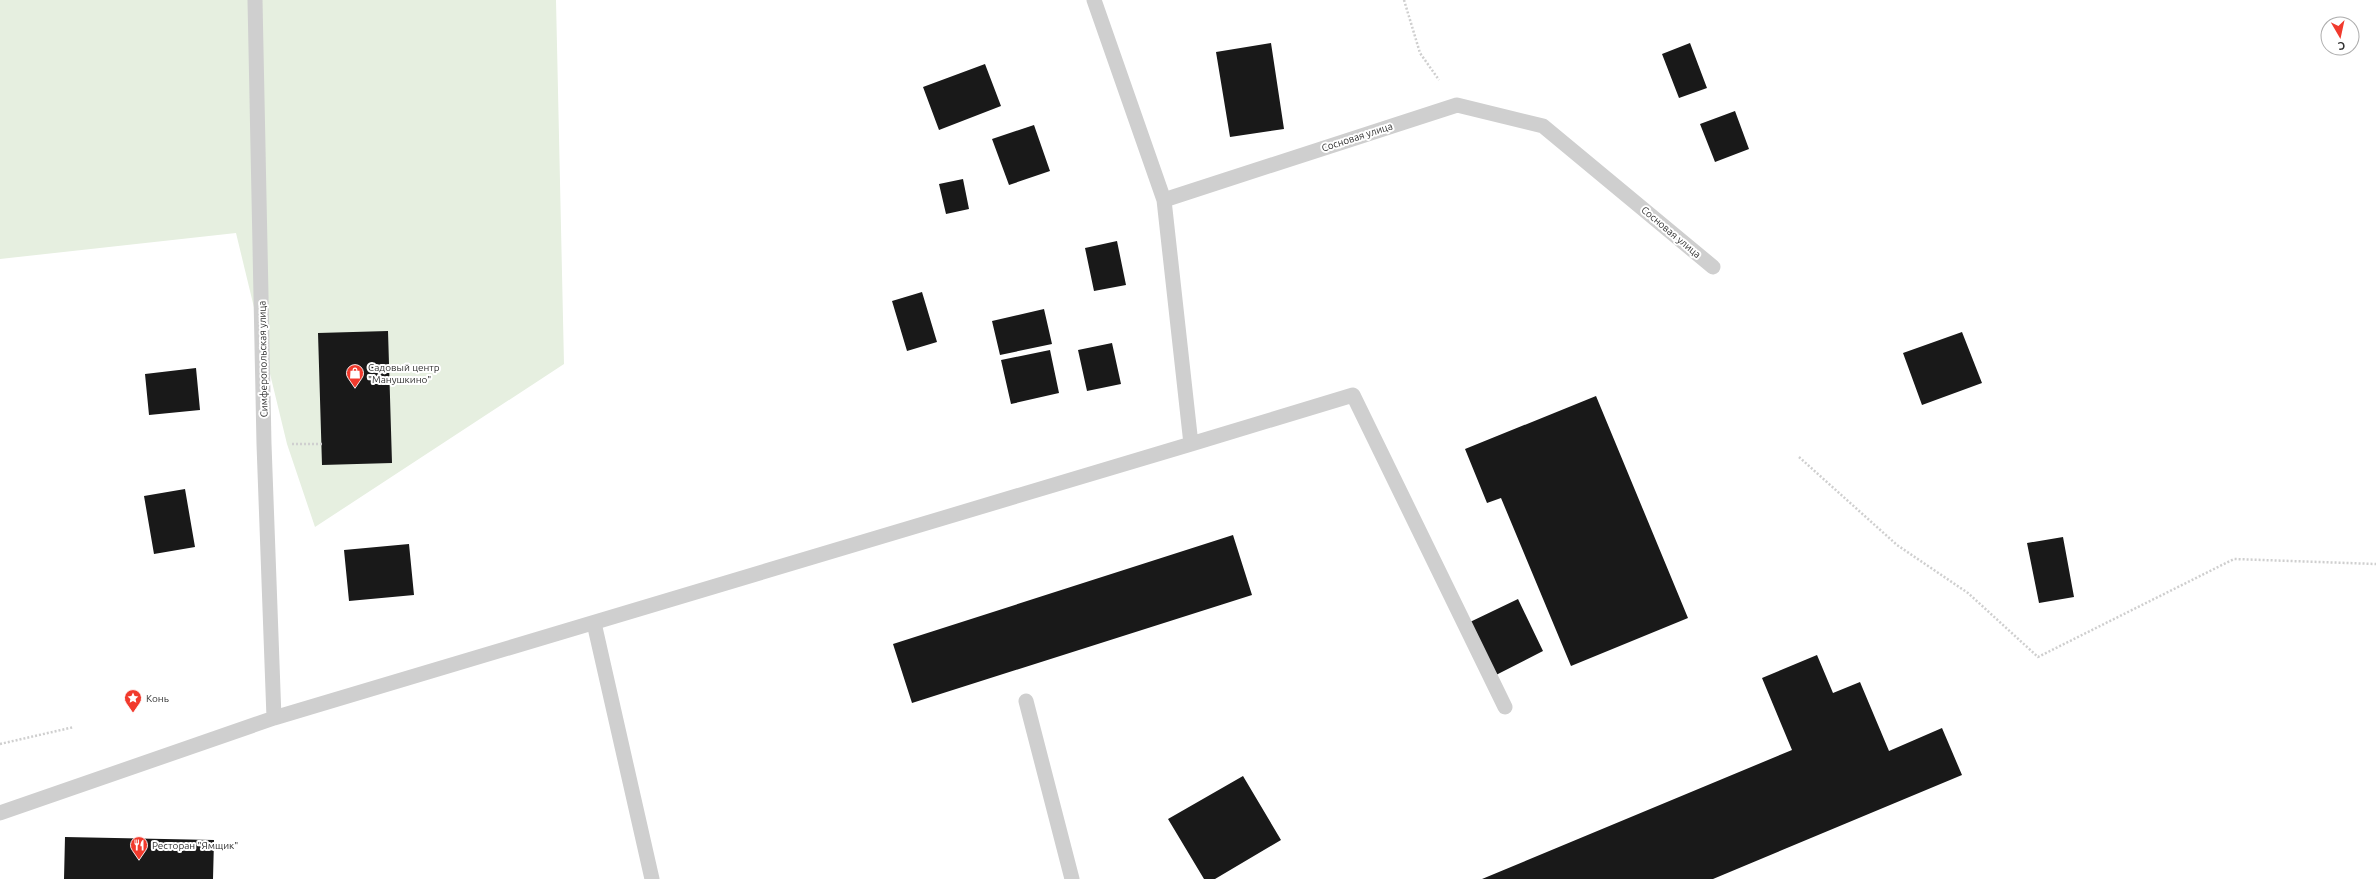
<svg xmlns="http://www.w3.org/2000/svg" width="2376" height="879" font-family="Ubuntu,sans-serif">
  <rect width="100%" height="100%" fill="#fff"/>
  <!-- green -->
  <path fill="#e6efe0" d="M 0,0 L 556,0 L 564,364 L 315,527 L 287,444 L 236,233 L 0,259 Z"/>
  <!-- building -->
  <path fill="#191919" d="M 1271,43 L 1284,129 L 1230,137 L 1216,52 Z
    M 1690,43 L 1707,88 L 1679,98 L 1662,54 Z
    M 985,64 L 1001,106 L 939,130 L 923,87 Z
    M 1735,111 L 1749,149 L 1715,162 L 1700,124 Z
    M 1034,125 L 1050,171 L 1009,185 L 992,139 Z
    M 963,179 L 969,209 L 946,214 L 939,184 Z
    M 1117,241 L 1126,285 L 1094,291 L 1085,248 Z
    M 922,292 L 937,342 L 907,351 L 892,301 Z
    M 1044,309 L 1052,344 L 1000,355 L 992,321 Z
    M 388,331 L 392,463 L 322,465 L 318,333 Z
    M 1962,332 L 1982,383 L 1922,405 L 1903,353 Z
    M 1112,343 L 1121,384 L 1087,391 L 1078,350 Z
    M 1050,350 L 1059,393 L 1011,404 L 1001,360 Z
    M 196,368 L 200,410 L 149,415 L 145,374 Z
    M 1596,396 L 1688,618 L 1571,666 L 1501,498 L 1487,503 L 1465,449 Z
    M 185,489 L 195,547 L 154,554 L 144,496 Z
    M 1233,535 L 1252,595 L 912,703 L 893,644 Z
    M 2063,537 L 2074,597 L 2039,603 L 2027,543 Z
    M 409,544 L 414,595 L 349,601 L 344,550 Z
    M 1518,599 L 1543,651 L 1496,675 L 1470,622 Z
    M 1817,655 L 1833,693 L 1860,682 L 1889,751 L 1942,728 L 1962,775 L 1713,879 L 1482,879 L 1792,750 L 1762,678 Z
    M 1243,776 L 1281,840 L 1215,879 L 1204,879 L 1168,819 Z
    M 65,837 L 214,840 L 213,879 L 64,879 Z"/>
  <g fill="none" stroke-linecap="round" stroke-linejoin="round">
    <!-- path -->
    <path stroke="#cfcfcf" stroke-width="2.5" stroke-dasharray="2 2" stroke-linecap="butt" d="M 1404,0 L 1420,53 L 1439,80
      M 292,444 L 322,444
      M 1799,457 L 1897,545 L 1968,593 L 2038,657 L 2234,559 L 2376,564
      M 0,744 L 74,727"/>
    <!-- lane -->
    <path stroke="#cfcfcf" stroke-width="15" d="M 255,0 L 264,444 L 274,718
      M 1164,200 L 1457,105 L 1543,126 L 1713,267
      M 1191,444 L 1353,395 L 1505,707
      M 594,623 L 652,879
      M 1026,701 L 1072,879
      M 0,813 L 274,718 L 1191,444 L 1164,200 L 1094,0"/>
  </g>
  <!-- icons -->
  <defs>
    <g id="shop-pin" transform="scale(0.9)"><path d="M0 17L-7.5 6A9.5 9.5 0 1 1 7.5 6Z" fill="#f13a2d" stroke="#fff"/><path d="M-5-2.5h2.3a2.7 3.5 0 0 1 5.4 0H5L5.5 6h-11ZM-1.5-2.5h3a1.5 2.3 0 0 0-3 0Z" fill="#fff"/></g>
    <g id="sight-pin" transform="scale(0.9)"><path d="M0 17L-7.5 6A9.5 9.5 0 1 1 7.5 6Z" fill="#f13a2d" stroke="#fff"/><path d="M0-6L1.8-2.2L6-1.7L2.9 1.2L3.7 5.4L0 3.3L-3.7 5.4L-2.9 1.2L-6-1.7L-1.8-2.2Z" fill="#fff"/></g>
    <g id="restaurant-pin" transform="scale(0.9)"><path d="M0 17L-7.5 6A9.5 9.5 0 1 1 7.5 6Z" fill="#f13a2d" stroke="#fff"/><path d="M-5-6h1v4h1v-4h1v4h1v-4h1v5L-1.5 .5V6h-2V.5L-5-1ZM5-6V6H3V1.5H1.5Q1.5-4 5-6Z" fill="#fff"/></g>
  </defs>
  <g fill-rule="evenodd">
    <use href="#shop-pin" x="355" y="373"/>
    <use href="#sight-pin" x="133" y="698"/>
    <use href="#restaurant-pin" x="139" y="845"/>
  </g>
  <g text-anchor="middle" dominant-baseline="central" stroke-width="4" stroke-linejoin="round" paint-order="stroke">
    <!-- street labels -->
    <g font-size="10" fill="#323232" stroke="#fff">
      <text transform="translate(1357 137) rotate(-18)">Сосновая улица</text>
      <text transform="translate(1671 232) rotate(40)">Сосновая улица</text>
      <text transform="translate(263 359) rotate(-91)">Симферопольская улица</text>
    </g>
    <!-- poi labels -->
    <g font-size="10" fill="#323232" stroke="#fff" text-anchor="start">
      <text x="368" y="367">Садовый центр<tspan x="368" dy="12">"Манушкино"</tspan></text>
      <text x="146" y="698">Конь</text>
      <text x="152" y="845">Ресторан "Ямщик"</text>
    </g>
  </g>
  <!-- north arrow -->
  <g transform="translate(2340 36) rotate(171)"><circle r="19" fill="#ffffff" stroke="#adadad"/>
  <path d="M0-3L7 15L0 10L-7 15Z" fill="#f13a2d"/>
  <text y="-6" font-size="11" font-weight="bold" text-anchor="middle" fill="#323232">С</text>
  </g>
</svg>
